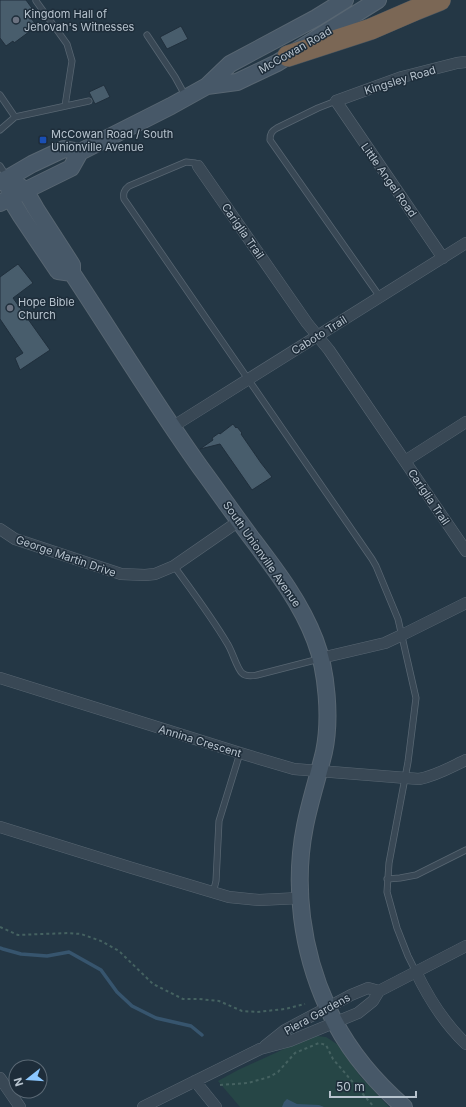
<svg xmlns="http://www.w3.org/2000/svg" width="466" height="1107" font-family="Inter,sans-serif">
  <rect width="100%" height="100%" fill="#243745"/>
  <!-- green -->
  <path fill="#264646" d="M 317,1036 L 326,1037 L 337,1044 L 360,1076 L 389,1107 L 240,1107 L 218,1081 L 238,1070 L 310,1037 Z"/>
  <!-- water -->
  <path fill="#37556e" d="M 287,1099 L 297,1104 L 319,1105 L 324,1107 L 282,1107 L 284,1102 Z"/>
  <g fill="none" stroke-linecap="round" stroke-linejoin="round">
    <!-- stream -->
    <path stroke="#37556e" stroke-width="3.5" d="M 0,948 L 3,949 L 21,954 L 47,956 L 69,952 L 101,970 L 117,992 L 132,1006 L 156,1018 L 191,1026 L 202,1035"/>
  </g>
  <!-- building -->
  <path fill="#485d6c" stroke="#202f3c" d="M 0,0 L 26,0 L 34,11 L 28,14 L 37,26 L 14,43 L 13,41 L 6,46 L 0,38 Z
    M 181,26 L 188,39 L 167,49 L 160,37 Z
    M 104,85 L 110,97 L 95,104 L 89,92 Z
    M 18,264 L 33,283 L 13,298 L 50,350 L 20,370 L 15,358 L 23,353 L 0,319 L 0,277 Z
    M 233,424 L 236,428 L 237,427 L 242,433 L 241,434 L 261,463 L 272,477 L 252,490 L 220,444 L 200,449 L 213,440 L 212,438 L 219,433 L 220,434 Z"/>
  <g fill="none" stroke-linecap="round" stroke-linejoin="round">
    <!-- lane casing -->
    <g stroke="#586672" stroke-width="7">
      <path id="lane" d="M 36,1 L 67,44 L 72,61 L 65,106
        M 147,35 L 175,77 L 186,97
        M 0,95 L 15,117
        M 336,101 L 318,108 L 277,128 C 272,131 270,133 270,140 L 380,297
        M 0,130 L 15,117 L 89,101
        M 0,166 L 7,177
        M 198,166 L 195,163 L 186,162 L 129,186 C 124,190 123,193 124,199 L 372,559 L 376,566 L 398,619 L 416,698 L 408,762 L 389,863 L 387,892 L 397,928 L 408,956 L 416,972
        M 174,566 C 192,591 211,616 227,643 C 232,650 237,669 242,673 C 246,677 252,676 257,675 L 319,659
        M 387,879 L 400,878 L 416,875 L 466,850
        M 213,893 L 216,881 L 219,821 L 240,753"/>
    </g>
    <!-- street casing -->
    <g stroke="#586672" stroke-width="12">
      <path id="street" d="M 198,166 L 307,323 L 329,350 L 466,551
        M 443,258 L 336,101 L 402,77 L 457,63 L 466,62
        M 172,427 L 466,243
        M 405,461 L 466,422
        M 0,529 L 15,539 L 121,574 L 145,575 L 155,574 L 174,566 L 239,521
        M 321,658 L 385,643 L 402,635 L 466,603
        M 0,678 L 240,753 L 294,769 L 419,779 C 436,776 451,767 466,760
        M 0,827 L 132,868 L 229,897 L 259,900 L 300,898
        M 416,972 C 429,999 444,1023 466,1044
        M 265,1046 L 285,1030 L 351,995 L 368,988 L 379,991
        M 0,1078 L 20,1107
        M 195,1081 L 216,1107
        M 143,1107 L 260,1049 L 290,1041 L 358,1013 L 373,1001 L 379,991 L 466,946"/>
    </g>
    <!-- secondary casing -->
    <g stroke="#586672" stroke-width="18">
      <path id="secondary" d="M 207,86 L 237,82 L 277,63 L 378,0
        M 8,178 L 25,190 L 36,209 L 72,265 L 72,273 C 115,338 155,404 200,467 C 217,490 233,513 250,536 C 275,569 300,601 315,640 C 327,671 331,719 324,752 C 318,777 310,801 305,826 C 293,886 302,951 327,1006 C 344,1045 373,1080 404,1107
        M 0,182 L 8,178 L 32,164 L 64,149 L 80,152
        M 9,187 L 10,198 L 21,216 L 58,271 L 72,273
        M 0,203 L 71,168 L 80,152 L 171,106 L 207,86 L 230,64 L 316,18 L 345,0"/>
    </g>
    <!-- highway casing -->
    <g stroke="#44535f" stroke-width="22">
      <path id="highway" d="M 288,56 L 371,29 L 415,10 L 440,0"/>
    </g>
    <!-- path -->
    <path stroke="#456261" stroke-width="2" stroke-dasharray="3 3" stroke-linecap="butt" d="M 0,927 L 18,935 L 68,933 L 81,934 L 101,941 L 119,951 L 153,984 L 183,999 L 199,999 L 219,1001 L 242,1011 L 257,1012 L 285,1009 L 305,1004
      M 220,1085 L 248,1083 L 269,1077 L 278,1072 L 295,1053 L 319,1043 L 326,1045 L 333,1059 L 374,1107"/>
    <!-- lane -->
    <use href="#lane" stroke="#394855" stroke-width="5.5"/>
    <!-- street -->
    <use href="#street" stroke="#394855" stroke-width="11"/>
    <!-- secondary -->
    <use href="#secondary" stroke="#475868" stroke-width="16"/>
    <!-- highway -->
    <use href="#highway" stroke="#7b6755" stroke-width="21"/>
  </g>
  <!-- markers -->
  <g fill="#6b7280" stroke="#1e2d3a" stroke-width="1.5">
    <circle cx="16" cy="20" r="4"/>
    <circle cx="10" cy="308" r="4"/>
  </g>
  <rect fill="#1a4fb4" stroke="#1e2d3a" stroke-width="1.5" x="39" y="136" width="8" height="8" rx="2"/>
  <g text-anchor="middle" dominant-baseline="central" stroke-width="3" stroke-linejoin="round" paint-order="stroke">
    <!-- poi labels -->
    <g font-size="11" fill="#b7c3ce" stroke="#1e2d3a" text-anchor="start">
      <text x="24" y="14">Kingdom Hall of<tspan x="24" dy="13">Jehovah's Witnesses</tspan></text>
      <text x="51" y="134">McCowan Road / South<tspan x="51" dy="13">Unionville Avenue</tspan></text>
      <text x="18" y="302">Hope Bible<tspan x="18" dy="13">Church</tspan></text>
    </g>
    <!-- street labels -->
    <g font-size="11" fill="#b7c3ce" stroke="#1e2d3a">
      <text transform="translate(295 50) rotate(-30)">McCowan Road</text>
      <text transform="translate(400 80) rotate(-17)">Kingsley Road</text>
      <text transform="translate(389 180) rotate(55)">Little Angel Road</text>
      <text transform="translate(243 231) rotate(55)">Cariglia Trail</text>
      <text transform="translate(319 335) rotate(-32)">Caboto Trail</text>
      <text transform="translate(429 497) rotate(56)">Cariglia Trail</text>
      <text transform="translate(262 554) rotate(55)">South Unionville Avenue</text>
      <text transform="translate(66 556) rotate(19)">George Martin Drive</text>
      <text transform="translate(200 741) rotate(17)">Annina Crescent</text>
      <text transform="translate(317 1014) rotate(-29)">Piera Gardens</text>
    </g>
  </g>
  <!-- north arrow -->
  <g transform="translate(28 1079) rotate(253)"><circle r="19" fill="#1e2d3a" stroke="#5b6975"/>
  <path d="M0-3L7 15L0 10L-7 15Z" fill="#8bc7ff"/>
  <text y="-6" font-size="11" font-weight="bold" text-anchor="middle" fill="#b7c3ce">N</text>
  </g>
  <!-- scale -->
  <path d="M330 1091v6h86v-6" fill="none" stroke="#b7c3ce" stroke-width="2"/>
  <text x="336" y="1091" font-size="12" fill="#b7c3ce" stroke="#1e2d3a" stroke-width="3" paint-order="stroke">50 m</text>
</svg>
